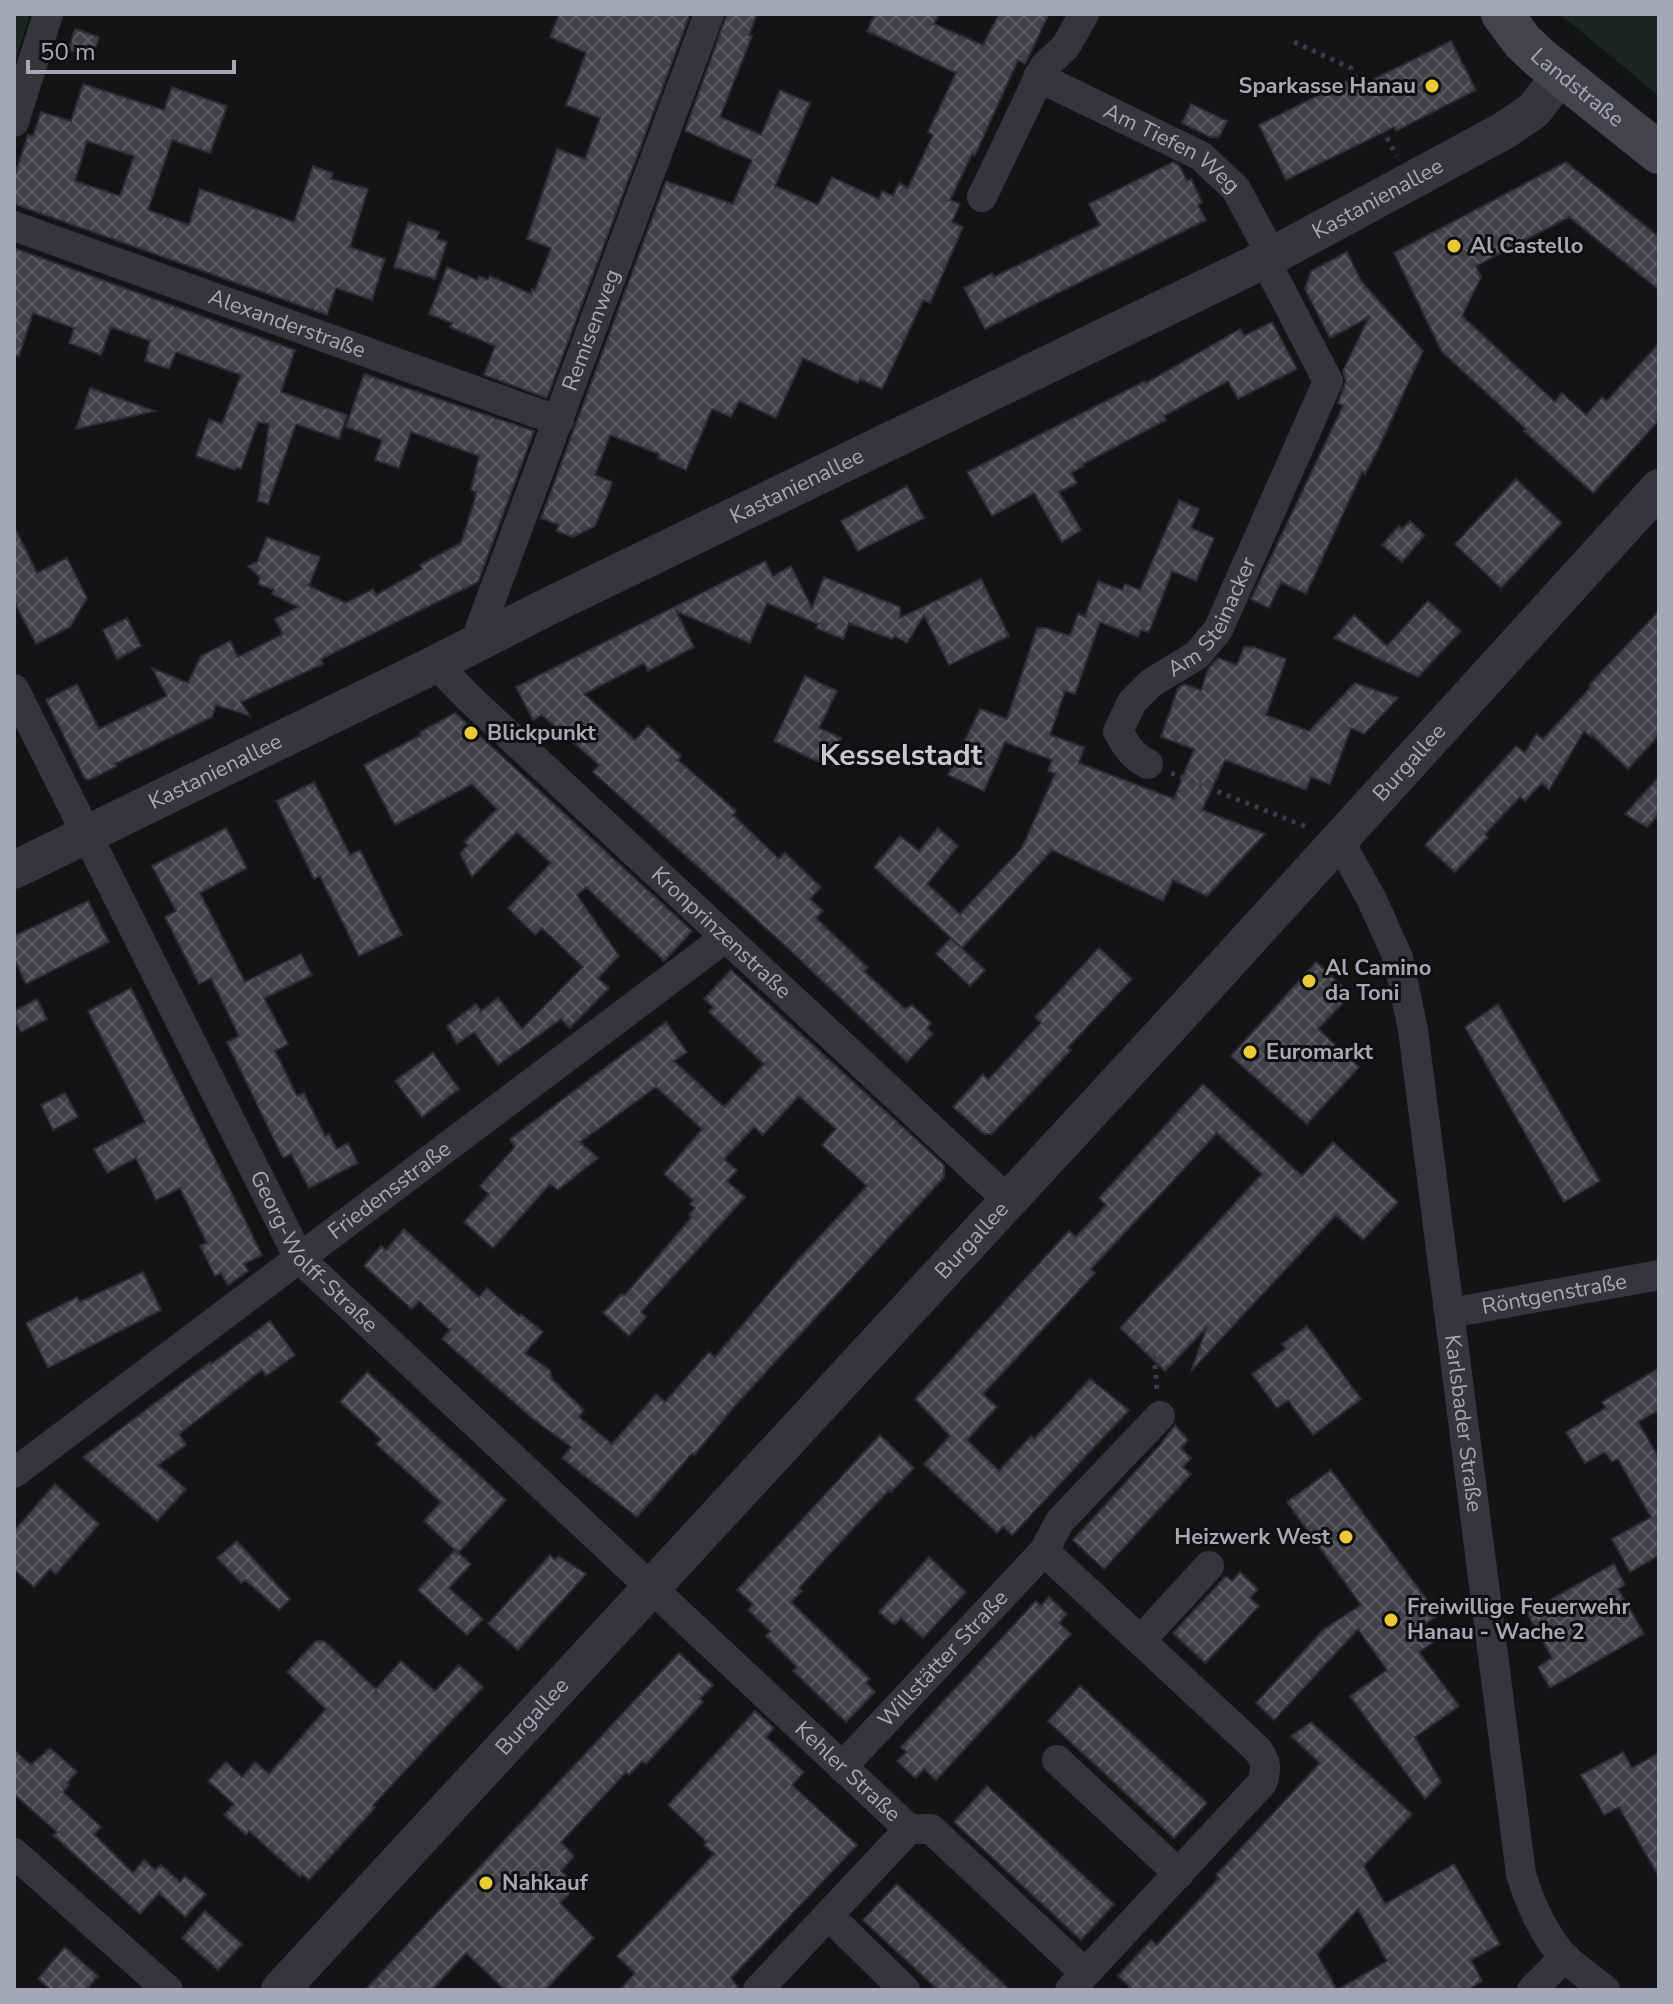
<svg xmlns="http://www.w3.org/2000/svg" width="1673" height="2004" font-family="'Nunito Sans',sans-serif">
  <defs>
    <pattern id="building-cross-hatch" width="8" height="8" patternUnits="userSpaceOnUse" patternTransform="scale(2)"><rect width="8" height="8" fill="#404045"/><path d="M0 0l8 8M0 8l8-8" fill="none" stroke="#59595e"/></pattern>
  </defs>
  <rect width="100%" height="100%" fill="#141315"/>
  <!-- green -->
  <path fill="#1e2520" d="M 14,14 L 30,14 L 14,66 Z
    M 1560,14 L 1659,14 L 1659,96 Z"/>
  <!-- building -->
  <path fill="url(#building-cross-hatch)" stroke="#2e2d31" stroke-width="2" fill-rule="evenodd" d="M 559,14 L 690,14 L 547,398 L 484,375 L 495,346 L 450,327 L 452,323 L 429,314 L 447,267 L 477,280 L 479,276 L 488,280 L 490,276 L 531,294 L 532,289 L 535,290 L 551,248 L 527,239 L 557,149 L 585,159 L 600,118 L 566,105 L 586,53 L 550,37 Z
    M 727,14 L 757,14 L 749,35 L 752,36 L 720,117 L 761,135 L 780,90 L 810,103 L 775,186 L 818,205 L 832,177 L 879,199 L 882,191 L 893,196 L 899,183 L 908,188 L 933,135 L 928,132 L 956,73 L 867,31 L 875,14 L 939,14 L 934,24 L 983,45 L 999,14 L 1049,14 L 1025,64 L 1018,60 L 975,155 L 972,154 L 950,200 L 960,204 L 952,222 L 963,227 L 930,303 L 923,300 L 882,389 L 860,379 L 858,383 L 803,358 L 776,418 L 739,401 L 731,417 L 712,409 L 686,470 L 658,458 L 659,454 L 610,435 L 595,475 L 612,482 L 608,494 L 595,526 L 573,537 L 556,531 L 559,525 L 541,518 L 666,181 L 733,204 L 752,160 L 685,131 Z
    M 75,29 L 99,37 L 92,59 L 68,50 Z
    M 1451,41 L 1476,90 L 1396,131 L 1394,127 L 1286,180 L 1259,125 L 1347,81 L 1352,90 Z
    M 83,84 L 164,110 L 172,87 L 227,106 L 210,153 L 172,140 L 148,210 L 189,225 L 200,189 L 294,222 L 313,166 L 333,173 L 331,179 L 368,189 L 350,247 L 385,259 L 372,300 L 336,288 L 327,315 L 14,204 L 14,178 L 28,135 L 33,136 L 41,112 L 71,121 ZM 87,141 L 134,156 L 120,196 L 75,181 Z
    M 1191,104 L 1227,121 L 1219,137 L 1210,137 L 1182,123 Z
    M 1173,162 L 1179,165 L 1187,181 L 1191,179 L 1202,202 L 1198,205 L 1206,220 L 985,329 L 964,288 L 992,273 L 994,277 L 1100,225 L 1089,204 Z
    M 1566,162 L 1659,237 L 1659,290 L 1569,217 L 1476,266 L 1481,277 L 1462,316 L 1555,402 L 1562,393 L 1586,415 L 1602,397 L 1607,401 L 1659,343 L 1659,420 L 1593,493 L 1524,431 L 1526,429 L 1442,352 L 1394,253 Z
    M 408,222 L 439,232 L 437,239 L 447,242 L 435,279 L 394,267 Z
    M 14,248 L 295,350 L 281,392 L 347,415 L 339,439 L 296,424 L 268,504 L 258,501 L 269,424 L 258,422 L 241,469 L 236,467 L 235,470 L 196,456 L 209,419 L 222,424 L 241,375 L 176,352 L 169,369 L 145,361 L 150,341 L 111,327 L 101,355 L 69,343 L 74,328 L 33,313 L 19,356 L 14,355 Z
    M 1347,252 L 1361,281 L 1423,351 L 1378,449 L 1365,474 L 1362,472 L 1306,594 L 1281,582 L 1269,608 L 1251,599 L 1343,406 L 1338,403 L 1346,381 L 1343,371 L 1369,317 L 1330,338 L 1305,289 L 1311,271 Z
    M 1272,322 L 1297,369 L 1238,399 L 1228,381 L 1164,416 L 1166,420 L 1083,464 L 1084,466 L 1071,473 L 1077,483 L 1059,492 L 1081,530 L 1062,542 L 1034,493 L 992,516 L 967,472 L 1145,381 L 1146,383 L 1240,329 L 1244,336 Z
    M 364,374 L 534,431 L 478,582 L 321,659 L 323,664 L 241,702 L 250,716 L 216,705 L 212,717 L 115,764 L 117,766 L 89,780 L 85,779 L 46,700 L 77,684 L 99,729 L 167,696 L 152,668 L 188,683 L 201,656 L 230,641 L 238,657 L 283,634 L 275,619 L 298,607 L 272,594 L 274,590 L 258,584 L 260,578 L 248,566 L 257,562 L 267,537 L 320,557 L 309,586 L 346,603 L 373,589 L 376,595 L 422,569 L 420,565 L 461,543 L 475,499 L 476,492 L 471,490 L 479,456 L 411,432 L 399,468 L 375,460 L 382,440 L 346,427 Z
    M 90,388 L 155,411 L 76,429 Z
    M 1516,479 L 1562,523 L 1501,588 L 1455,544 Z
    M 907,486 L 924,518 L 858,551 L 841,521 Z
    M 1179,500 L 1199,509 L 1191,528 L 1214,538 L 1196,581 L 1172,571 L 1149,632 L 1141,630 L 1138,637 L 1100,622 L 1075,694 L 1065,691 L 1050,735 L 1084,747 L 1079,763 L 1174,799 L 1194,749 L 1161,737 L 1178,688 L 1184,684 L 1201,690 L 1208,669 L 1218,658 L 1237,665 L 1244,647 L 1253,647 L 1286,659 L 1266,715 L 1309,731 L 1355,683 L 1398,698 L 1364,734 L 1351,728 L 1330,784 L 1311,777 L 1306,790 L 1225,760 L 1202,810 L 1265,834 L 1207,896 L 1173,880 L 1163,901 L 1052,850 L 962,948 L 874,867 L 900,836 L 919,851 L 938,828 L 958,846 L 927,884 L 960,914 L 1022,848 L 1055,774 L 1048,771 L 1052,760 L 1005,742 L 984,791 L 948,775 L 980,709 L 1007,719 L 1037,628 L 1046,628 L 1070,636 L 1078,614 L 1087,617 L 1085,616 L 1098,581 L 1122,590 L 1125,584 L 1140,590 Z
    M 1410,521 L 1425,535 L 1402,562 L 1382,545 L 1399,526 L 1402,529 Z
    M 14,526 L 37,573 L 67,558 L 87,598 L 70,627 L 36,644 L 14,601 Z
    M 765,561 L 773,576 L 791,566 L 812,608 L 824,577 L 900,607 L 900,618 L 981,579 L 1009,636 L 949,665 L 924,615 L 907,643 L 895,636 L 892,639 L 849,623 L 843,639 L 816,628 L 818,624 L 767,603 L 750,643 L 676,611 L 694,647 L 648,671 L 644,663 L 584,694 L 635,740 L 648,726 L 681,756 L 678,760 L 736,811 L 733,815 L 779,859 L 785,853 L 821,887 L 810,899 L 823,911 L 816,918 L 868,968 L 864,971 L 905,1009 L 912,1005 L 931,1023 L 927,1028 L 933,1034 L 907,1062 L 788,948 L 593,772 L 599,765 L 542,715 L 533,720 L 516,687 Z
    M 1428,601 L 1461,631 L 1418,677 L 1334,638 L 1354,615 L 1387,646 Z
    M 1659,611 L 1659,735 L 1628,769 L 1592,735 L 1591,737 L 1584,731 L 1549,790 L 1542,783 L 1525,801 L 1520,797 L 1485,834 L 1488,837 L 1455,872 L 1425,845 L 1516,746 L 1525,753 L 1536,734 L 1543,739 L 1591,687 L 1589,685 Z
    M 127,618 L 141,646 L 117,659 L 103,630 Z
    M 805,676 L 837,691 L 819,728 L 841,738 L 827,766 L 774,741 Z
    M 455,713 L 692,931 L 664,961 L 586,887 L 577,895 L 619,956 L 598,978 L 609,988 L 570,1028 L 561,1019 L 498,1065 L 474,1032 L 457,1044 L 447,1026 L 476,1004 L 481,1011 L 498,998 L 522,1029 L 583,967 L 542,928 L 535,935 L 508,908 L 551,863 L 517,832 L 472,877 L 460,853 L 468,845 L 464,842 L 497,809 L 472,784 L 395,825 L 364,765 L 421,735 L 420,732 Z
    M 1659,777 L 1659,814 L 1647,827 L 1625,814 Z
    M 314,782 L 350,855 L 360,850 L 402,935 L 359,956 L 320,876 L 314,879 L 276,801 Z
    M 226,828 L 247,868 L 200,893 L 245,982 L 301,954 L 312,975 L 264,998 L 288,1044 L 275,1051 L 297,1096 L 304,1093 L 325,1136 L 329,1134 L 337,1149 L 348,1143 L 358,1163 L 309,1188 L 291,1154 L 283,1158 L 227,1042 L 239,1036 L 211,978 L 199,984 L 165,917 L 176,911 L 152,866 Z
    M 88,901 L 109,942 L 26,984 L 14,958 L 14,936 Z
    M 951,938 L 985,970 L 970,986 L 936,954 Z
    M 1099,948 L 1132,979 L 1068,1047 L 1071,1050 L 992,1134 L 984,1134 L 953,1107 L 983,1074 L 988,1080 L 1041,1023 L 1035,1017 Z
    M 1316,962 L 1351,994 L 1318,1029 L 1359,1067 L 1307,1124 L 1231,1056 Z
    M 731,970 L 944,1165 L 944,1177 L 733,1408 L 694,1455 L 692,1453 L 637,1517 L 562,1458 L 571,1447 L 532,1418 L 442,1339 L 450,1330 L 419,1301 L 412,1309 L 364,1266 L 381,1246 L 386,1250 L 404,1229 L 479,1297 L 487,1288 L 519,1316 L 521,1314 L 543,1332 L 525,1353 L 550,1370 L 552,1379 L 584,1410 L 579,1417 L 612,1444 L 656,1394 L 665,1402 L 709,1352 L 715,1357 L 795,1263 L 867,1186 L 822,1145 L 836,1129 L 799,1096 L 763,1135 L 754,1127 L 724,1159 L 737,1170 L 727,1181 L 745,1197 L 641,1312 L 646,1317 L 629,1336 L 603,1313 L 621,1294 L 624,1296 L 692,1217 L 689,1215 L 695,1208 L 690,1204 L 693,1200 L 664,1174 L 702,1129 L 656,1087 L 580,1142 L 598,1158 L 558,1190 L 550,1184 L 493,1248 L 464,1222 L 489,1194 L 480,1186 L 515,1147 L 510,1139 L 666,1022 L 687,1052 L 674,1061 L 724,1107 L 764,1064 L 709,1012 L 713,1007 L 704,999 Z
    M 131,988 L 262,1255 L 244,1264 L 248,1271 L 228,1285 L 221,1273 L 215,1276 L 200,1246 L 207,1243 L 180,1188 L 156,1200 L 136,1158 L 107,1173 L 94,1149 L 145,1122 L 88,1011 Z
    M 37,999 L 47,1019 L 21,1032 L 14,1018 L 14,1011 Z
    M 1498,1004 L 1600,1181 L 1564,1202 L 1465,1027 Z
    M 433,1053 L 459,1089 L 422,1117 L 395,1081 Z
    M 1203,1084 L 1302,1176 L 1333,1142 L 1398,1202 L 1363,1240 L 1336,1215 L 1191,1371 L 1207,1327 L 1165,1371 L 1120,1328 L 1262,1174 L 1217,1133 L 1091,1269 L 1095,1273 L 983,1394 L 997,1407 L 967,1440 L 999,1471 L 1031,1436 L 1034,1439 L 1090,1379 L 1129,1410 L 1012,1535 L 1003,1526 L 997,1533 L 924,1464 L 950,1436 L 915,1399 L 1069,1231 L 1076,1237 L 1106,1205 L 1099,1198 Z
    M 65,1093 L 78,1117 L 53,1130 L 41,1105 Z
    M 143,1272 L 161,1310 L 48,1368 L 26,1323 L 77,1297 L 80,1302 Z
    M 270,1321 L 295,1355 L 266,1376 L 262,1370 L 179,1434 L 186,1445 L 158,1465 L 186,1489 L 157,1521 L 83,1457 L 210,1362 L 211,1364 Z
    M 1307,1326 L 1361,1399 L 1313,1435 L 1288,1400 L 1277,1408 L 1252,1374 L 1286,1349 L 1282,1344 Z
    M 1659,1368 L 1659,1410 L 1638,1422 L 1659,1458 L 1659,1555 L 1630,1572 L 1612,1539 L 1651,1517 L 1618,1459 L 1612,1462 L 1605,1452 L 1585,1463 L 1566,1432 L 1606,1408 L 1602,1402 Z
    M 367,1372 L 506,1500 L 458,1553 L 424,1521 L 441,1502 L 376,1444 L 381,1439 L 340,1402 Z
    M 1175,1425 L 1188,1440 L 1181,1448 L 1191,1458 L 1183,1467 L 1191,1474 L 1104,1569 L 1073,1540 L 1160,1445 Z
    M 880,1435 L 914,1468 L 891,1492 L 889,1490 L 835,1548 L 799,1588 L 802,1591 L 791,1602 L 870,1679 L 866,1683 L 875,1692 L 846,1722 L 793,1671 L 797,1667 L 766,1636 L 770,1631 L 748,1610 L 753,1604 L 737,1590 Z
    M 1331,1470 L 1438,1615 L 1424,1625 L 1435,1641 L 1419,1652 L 1459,1706 L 1415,1737 L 1441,1782 L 1425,1799 L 1350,1696 L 1387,1670 L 1358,1629 L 1274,1720 L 1256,1703 L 1323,1630 L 1361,1605 L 1287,1502 Z
    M 55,1484 L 99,1524 L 56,1574 L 50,1569 L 34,1587 L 14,1569 L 14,1531 Z
    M 237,1541 L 290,1599 L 279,1610 L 245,1580 L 241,1583 L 217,1558 Z
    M 455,1550 L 471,1564 L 449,1588 L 483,1619 L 467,1635 L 418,1590 Z
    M 550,1555 L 555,1560 L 558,1556 L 586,1574 L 518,1650 L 488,1624 Z
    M 929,1557 L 966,1592 L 923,1638 L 901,1618 L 894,1625 L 879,1612 Z
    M 1614,1564 L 1625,1585 L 1618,1589 L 1644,1634 L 1550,1688 L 1538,1667 L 1552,1658 L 1527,1613 Z
    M 1240,1572 L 1258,1589 L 1250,1598 L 1259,1606 L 1205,1663 L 1173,1633 L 1226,1576 L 1232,1581 Z
    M 1049,1597 L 1067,1614 L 1059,1623 L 1071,1634 L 936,1780 L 924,1769 L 915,1778 L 897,1761 L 906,1752 L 901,1747 L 1036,1601 L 1041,1606 Z
    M 316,1641 L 324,1641 L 376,1689 L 401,1661 L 435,1691 L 459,1665 L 483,1687 L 373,1805 L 375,1808 L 309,1880 L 302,1874 L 300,1877 L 249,1831 L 246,1835 L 224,1815 L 234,1804 L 208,1781 L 226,1762 L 242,1777 L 255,1762 L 269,1774 L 326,1709 L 287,1672 Z
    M 679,1653 L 713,1685 L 700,1699 L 703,1702 L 646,1764 L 642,1761 L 629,1775 L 626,1772 L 561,1842 L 574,1856 L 561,1871 L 577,1886 L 560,1903 L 594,1938 L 545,1990 L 505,1990 L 466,1953 L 432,1990 L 365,1990 Z
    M 1080,1686 L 1207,1803 L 1174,1838 L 1048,1721 Z
    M 755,1711 L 774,1728 L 766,1737 L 804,1772 L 792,1785 L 857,1845 L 731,1978 L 740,1990 L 620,1990 L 635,1973 L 617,1956 L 714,1854 L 704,1845 L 707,1842 L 668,1805 Z
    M 1311,1722 L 1412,1814 L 1364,1866 L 1385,1904 L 1454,1864 L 1500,1944 L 1471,1960 L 1482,1981 L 1467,1990 L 1133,1990 L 1118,1976 L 1151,1940 L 1157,1945 L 1219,1878 L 1216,1875 L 1320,1763 L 1291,1736 ZM 1358,1909 L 1387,1961 L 1337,1990 L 1317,1954 Z
    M 50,1748 L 77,1772 L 67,1783 L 69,1785 L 63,1792 L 101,1827 L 94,1834 L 133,1873 L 144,1860 L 155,1870 L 161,1865 L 180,1882 L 185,1876 L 206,1894 L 185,1917 L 159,1893 L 140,1914 L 53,1835 L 57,1832 L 14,1794 L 14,1750 L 31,1765 Z
    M 1623,1752 L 1632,1768 L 1659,1753 L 1659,1877 L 1619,1807 L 1604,1815 L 1581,1775 Z
    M 987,1786 L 1114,1904 L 1081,1940 L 954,1822 Z
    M 897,1884 L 915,1901 L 1010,1990 L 938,1990 L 863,1920 Z
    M 205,1911 L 242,1944 L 218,1970 L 182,1938 Z
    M 65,1947 L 98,1976 L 86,1990 L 51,1990 L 38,1979 Z"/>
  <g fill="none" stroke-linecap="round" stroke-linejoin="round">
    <!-- path -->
    <path stroke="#3b3b41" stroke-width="5" stroke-dasharray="4 6" stroke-linecap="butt" d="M 1294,42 L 1351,68 L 1364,95
      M 1382,129 L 1397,156
      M 1171,773 L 1307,827
      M 1154,1355 L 1157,1391"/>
    <!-- minor -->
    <g stroke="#35353a" stroke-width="30">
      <path id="s1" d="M 1038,77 L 1201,156 L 1236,189 L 1272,256"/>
      <path d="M 14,122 L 48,14"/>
      <path d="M 982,197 L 1044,67 L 1066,46 L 1084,14"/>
      <path id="s2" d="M 14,226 L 559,421"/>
      <path id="s3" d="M 474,645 L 709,14"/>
      <path id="s4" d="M 436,664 L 468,697 L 1009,1201"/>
      <path id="s5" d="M 14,689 L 299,1258 L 909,1829 L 931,1829 L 1085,1973"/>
      <path id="s6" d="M 1148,764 C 1132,756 1126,746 1118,731 L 1132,702 L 1151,683 L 1197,655 L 1218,630 L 1328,381 L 1265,260"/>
      <path id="s7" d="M 1339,840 L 1372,900 L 1398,958 L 1413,1030 L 1521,1874 C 1530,1903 1543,1935 1565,1958 C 1577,1969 1592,1979 1605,1990"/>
      <path id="s8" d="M 1450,1313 L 1659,1275"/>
      <path id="s9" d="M 14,1473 L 726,937"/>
      <path d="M 1044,1551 L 1060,1521 L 1160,1416"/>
      <path d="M 1141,1640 L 1209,1566"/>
      <path d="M 1057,1760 L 1179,1874"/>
      <path id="s10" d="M 842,1767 L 1044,1551 L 1258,1750 C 1266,1762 1267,1769 1262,1783 L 1070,1990"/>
      <path d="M 14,1853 L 168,1990"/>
      <path d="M 829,1916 L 905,1990"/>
      <path d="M 758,1990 L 909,1829"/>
      <path d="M 1532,1990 L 1565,1957"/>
    </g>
    <!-- tertiary -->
    <g stroke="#35353a" stroke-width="38">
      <path id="s11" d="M 14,870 L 436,664 L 543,609 L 1272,256 L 1505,130 L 1534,110 L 1561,75"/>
      <path id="s12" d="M 280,1990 L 1189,1005 L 1659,488"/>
    </g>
    <!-- secondary -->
    <path stroke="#43434a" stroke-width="42" id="s13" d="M 1502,14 L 1523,42 L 1540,58 L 1659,153"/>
  </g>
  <!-- markers -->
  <g fill="#eacb37" stroke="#0f0e10" stroke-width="3">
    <circle cx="1432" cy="86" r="8"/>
    <circle cx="1454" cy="246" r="8"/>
    <circle cx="471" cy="733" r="8"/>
    <circle cx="1309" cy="981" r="8"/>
    <circle cx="1250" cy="1052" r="8"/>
    <circle cx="1346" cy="1537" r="8"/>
    <circle cx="1391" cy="1620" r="8"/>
    <circle cx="486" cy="1883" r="8"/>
  </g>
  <g text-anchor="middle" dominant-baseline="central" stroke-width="6" stroke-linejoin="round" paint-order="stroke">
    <!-- poi labels -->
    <g font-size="22" font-weight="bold" fill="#a6a8b5" stroke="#0f0e10" text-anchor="start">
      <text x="1416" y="86" text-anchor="end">Sparkasse Hanau</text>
      <text x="1470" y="246">Al Castello</text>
      <text x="487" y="733">Blickpunkt</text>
      <text x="1325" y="968">Al Camino<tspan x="1325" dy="25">da Toni</tspan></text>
      <text x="1266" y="1052">Euromarkt</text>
      <text x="1330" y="1537" text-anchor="end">Heizwerk West</text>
      <text x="1407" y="1607">Freiwillige Feuerwehr<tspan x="1407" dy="25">Hanau - Wache 2</tspan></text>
      <text x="502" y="1883">Nahkauf</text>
    </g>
    <!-- street labels -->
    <g font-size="22" fill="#a6a8b5" stroke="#0f0e10">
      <text stroke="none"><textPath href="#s13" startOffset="106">Landstraße</textPath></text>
      <text stroke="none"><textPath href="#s1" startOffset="152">Am Tiefen Weg</textPath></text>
      <text stroke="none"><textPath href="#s11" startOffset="1520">Kastanienallee</textPath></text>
      <text stroke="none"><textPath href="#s2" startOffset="290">Alexanderstraße</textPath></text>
      <text stroke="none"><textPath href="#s3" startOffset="336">Remisenweg</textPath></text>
      <text stroke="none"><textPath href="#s11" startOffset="872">Kastanienallee</textPath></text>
      <text stroke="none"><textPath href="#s6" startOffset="198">Am Steinacker</textPath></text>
      <text stroke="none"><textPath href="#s12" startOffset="1668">Burgallee</textPath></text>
      <text stroke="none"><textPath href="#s11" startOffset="224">Kastanienallee</textPath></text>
      <text stroke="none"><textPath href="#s4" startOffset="392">Kronprinzenstraße</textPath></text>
      <text stroke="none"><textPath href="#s9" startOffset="470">Friedensstraße</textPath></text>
      <text stroke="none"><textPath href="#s12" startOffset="1020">Burgallee</textPath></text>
      <text stroke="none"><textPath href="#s5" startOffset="640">Georg-Wolff-Straße</textPath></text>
      <text stroke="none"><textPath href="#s8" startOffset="106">Röntgenstraße</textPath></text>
      <text stroke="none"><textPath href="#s7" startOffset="602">Karlsbader Straße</textPath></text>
      <text stroke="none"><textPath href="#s10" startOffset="148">Willstätter Straße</textPath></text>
      <text stroke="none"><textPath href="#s12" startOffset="372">Burgallee</textPath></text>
      <text stroke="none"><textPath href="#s5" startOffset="1388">Kehler Straße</textPath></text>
    </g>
    <!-- district labels -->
    <g font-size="30" font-weight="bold" fill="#c6c7d1" stroke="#0f0e10">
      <text x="901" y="755">Kesselstadt</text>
    </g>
  </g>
  <!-- border -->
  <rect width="1673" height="2004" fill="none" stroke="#a6a8b5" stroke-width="32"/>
  <!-- scale -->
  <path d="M28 60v12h206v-12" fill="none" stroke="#a6a8b5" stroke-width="4"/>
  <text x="40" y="60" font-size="24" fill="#a6a8b5" stroke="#0f0e10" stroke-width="6" paint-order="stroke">50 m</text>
</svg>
